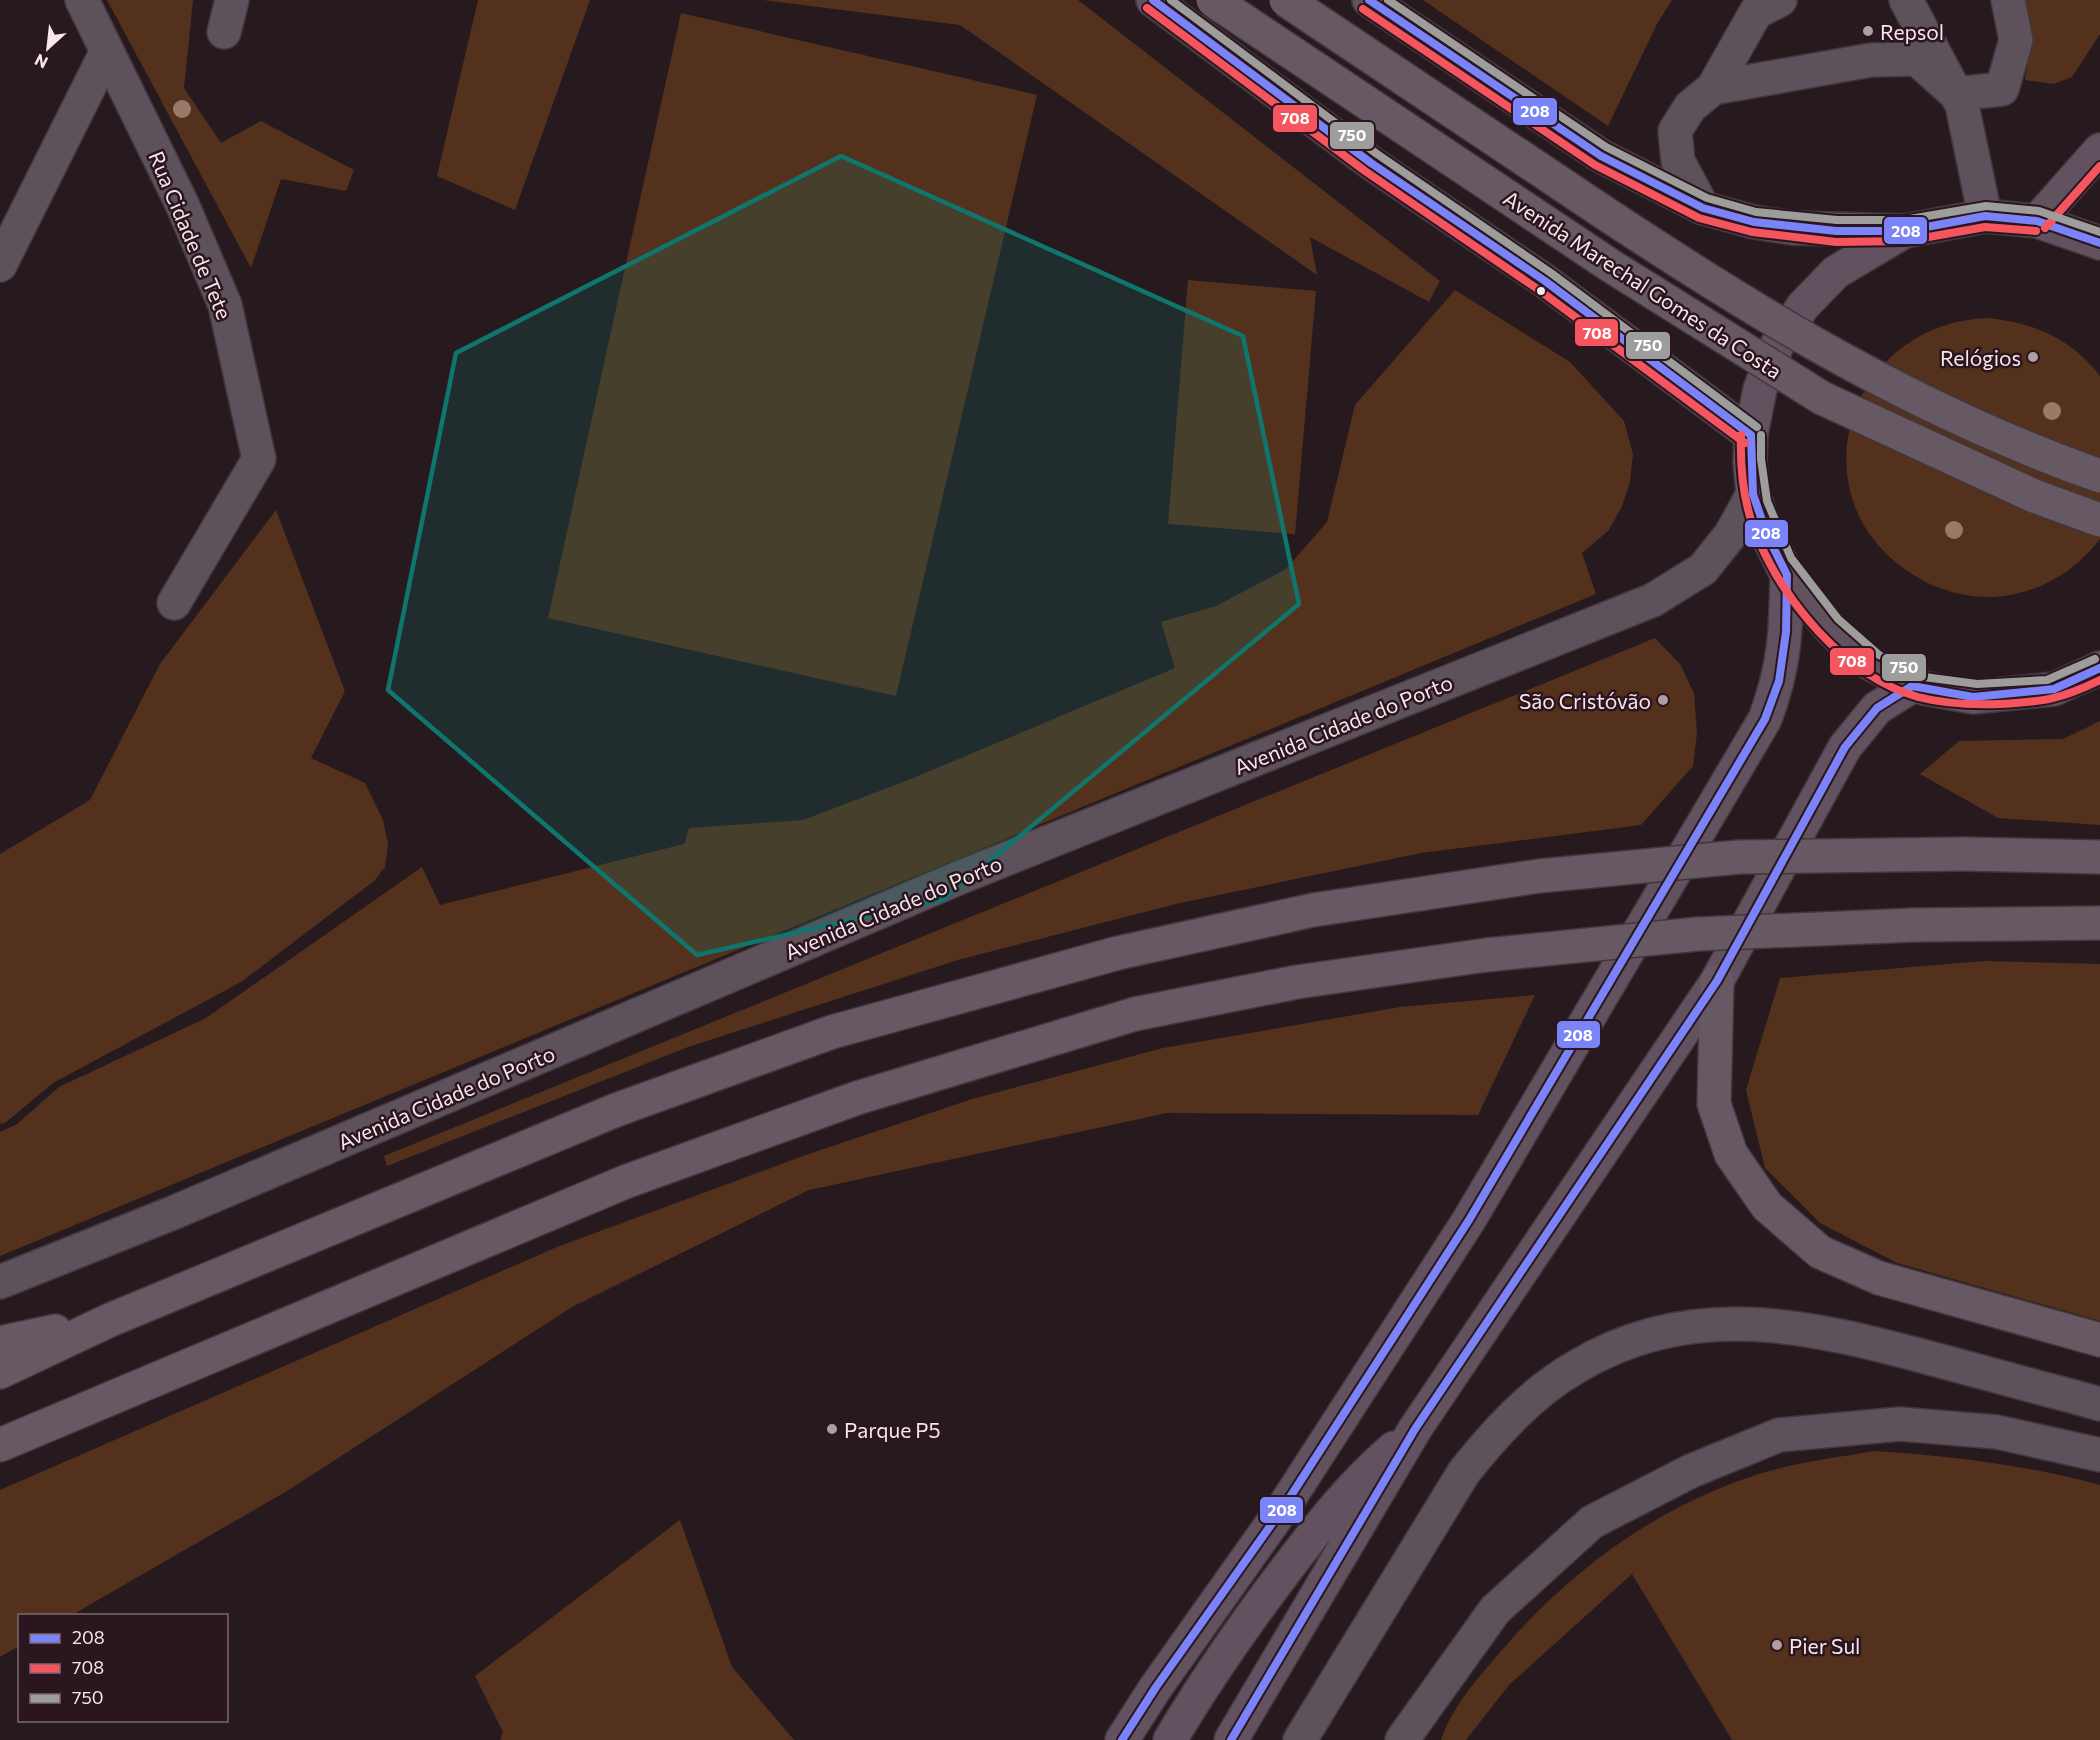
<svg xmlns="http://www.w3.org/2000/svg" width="2100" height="1740" font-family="Commissioner,sans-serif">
  <rect width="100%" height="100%" fill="#261a1f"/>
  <!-- green -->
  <path fill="#54311c" d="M 107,0 L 193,0 L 184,88 L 221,143 L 261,121 L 354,170 L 346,191 L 281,179 L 251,268 Z
    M 478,0 L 590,0 L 515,210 L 437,176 Z
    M 763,0 L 1078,0 L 1440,281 L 1429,302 L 1310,237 L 1317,275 L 960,25 Z
    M 1423,0 L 1672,0 L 1657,24 L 1608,126 Z
    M 2018,0 L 2100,0 L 2100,34 L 2072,77 L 2054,84 L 2025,80 L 2028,61 Z
    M 681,13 L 1037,95 L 896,696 L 548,618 Z
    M 1188,280 L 1316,291 L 1295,534 L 1168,524 Z
    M 1455,290 L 1570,362 L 1624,421 L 1633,454 L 1630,482 L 1622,506 L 1609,530 L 1582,553 L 1596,594 L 0,1256 L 0,1132 L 17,1124 L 59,1087 L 206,1018 L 422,867 L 440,905 L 684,844 L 689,828 L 803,820 L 911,779 L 1175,668 L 1161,622 L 1216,606 L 1286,569 L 1327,522 L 1355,405 Z
    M 1987,318 C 2033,322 2072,339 2100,376 L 2100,539 C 2074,573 2037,594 1995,597 C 1968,598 1940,591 1917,577 C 1792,504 1844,324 1987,318 Z
    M 276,510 L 345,691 L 311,758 L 365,783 L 383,820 L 388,844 L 385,867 L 374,881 L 241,982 L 53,1083 L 5,1123 L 0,1124 L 0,854 L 90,800 L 160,664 Z
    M 1655,638 L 1680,664 L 1694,693 L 1697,733 L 1693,766 L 1641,825 L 1421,853 L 1180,903 L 958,960 L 688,1047 L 387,1166 L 384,1156 Z
    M 2100,721 L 2100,825 L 1998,818 L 1920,774 L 1959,741 L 2063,739 Z
    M 1984,961 L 2100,964 L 2100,1321 L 1897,1263 L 1820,1223 L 1765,1168 L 1746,1090 L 1780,978 Z
    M 1535,995 L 1478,1115 L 1167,1113 L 809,1190 L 572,1307 L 287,1491 L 72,1615 L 20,1616 L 19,1646 L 0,1657 L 0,1490 L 557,1247 L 803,1156 L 972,1099 L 1163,1048 L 1400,1007 Z
    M 1875,1451 C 1952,1456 2026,1465 2100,1485 L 2100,1740 L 1732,1740 L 1632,1574 L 1509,1685 L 1466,1740 L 1441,1740 C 1452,1706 1479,1677 1502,1650 C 1569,1572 1652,1510 1750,1477 C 1790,1463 1834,1458 1875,1451 Z
    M 680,1520 L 732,1667 L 794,1740 L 500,1740 L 503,1732 L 475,1676 Z"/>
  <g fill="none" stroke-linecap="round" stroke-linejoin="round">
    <!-- minor casing -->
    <g stroke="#42373c" stroke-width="36">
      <path id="minor" d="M 82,0 L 182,204 L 225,305 L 259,459 L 174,603
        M 1906,0 L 1962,105 L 1985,216
        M 224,32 L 232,0
        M 1713,88 L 1871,60 L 1917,59 L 1956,94 L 2002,89 L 2016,40 L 2008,0
        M 1703,208 L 1678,161 L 1675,131 L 1690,107 L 1713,88 L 1756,12 L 1780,0
        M 0,265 L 107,51
        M 0,1282 L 175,1212 L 961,877 L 1653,600 L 1703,569 L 1731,534 L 1753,494
        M 1300,1740 L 1464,1472 C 1496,1432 1531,1393 1576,1367 C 1694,1296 1814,1327 1937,1360 C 1992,1375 2046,1389 2100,1404
        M 1402,1740 L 1495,1610 L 1592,1522 L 1691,1471 L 1779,1435 L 1900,1424 L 1997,1432 L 2100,1455"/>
    </g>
    <!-- major casing -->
    <g stroke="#42373c" stroke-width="36">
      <path id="major" d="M 1153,0 L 1371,163 L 1545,281 L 1751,435
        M 1369,0 L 1601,156 L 1703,208 L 1754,222 L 1793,228 L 1905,231
        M 2037,221 L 2100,150
        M 2100,243 L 2037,221 L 1985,216 L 1905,231 L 1836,272 L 1803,306 L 1777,345 L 1760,389 L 1751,435 L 1750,462 L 1753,494 L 1767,535 L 1787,575 L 1827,625 L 1860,658 L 1912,686 L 1973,697 L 2054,689 L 2100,668
        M 1122,1740 L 1156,1687 L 1283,1508 L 1469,1220 L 1765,719 C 1785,666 1786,631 1787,575
        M 1170,1740 C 1205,1681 1244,1625 1285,1571 C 1319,1526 1351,1485 1394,1448
        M 1231,1740 L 1415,1429 L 1717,981 L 1845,747 L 1877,708 L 1912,686"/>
    </g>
    <!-- highway casing -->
    <g stroke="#42373c" stroke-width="36">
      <path id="highway" d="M 1963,854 L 2100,857
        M 1914,925 L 2100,923
        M 1717,981 L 1714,1104 L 1731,1154 L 1767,1206 L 1820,1252 L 1879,1278 L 2100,1340
        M 0,1343 L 55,1331
        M 0,1372 L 110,1320 L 616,1110 L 832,1032 L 1118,953 L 1313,910 L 1539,876
        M 0,1445 L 625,1182 L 857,1098 L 1135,1014 L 1297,982 L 1486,955"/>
    </g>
    <!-- minor -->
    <use href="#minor" stroke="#5d515c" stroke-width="33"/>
    <!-- major -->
    <use href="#major" stroke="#62515f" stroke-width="33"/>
    <!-- highway -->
    <use href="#highway" stroke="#675963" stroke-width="33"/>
    <!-- highway-bridge casing -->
    <g stroke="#42373c" stroke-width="36" stroke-linecap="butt">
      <path id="highway-bridge" d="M 1213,0 L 1611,266 L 1822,398 L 2034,496 L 2100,520
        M 1286,0 C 1374,59 1462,118 1551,177 C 1727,296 1899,405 2100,476
        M 1539,876 L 1739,857 L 1963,854
        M 1486,955 L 1698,934 L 1914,925"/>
    </g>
    <!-- highway-bridge -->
    <use href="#highway-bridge" stroke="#675963" stroke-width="33"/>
    <!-- bus-1 casing -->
    <g stroke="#2b151e" stroke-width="12">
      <path id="bus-1" d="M 1369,0 L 1601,156 L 1703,208 L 1754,222 L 1836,231 L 1905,231 L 1985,216 L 2037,221 L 2100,243
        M 1122,1740 L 1156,1687 L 1283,1508 L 1469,1220 L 1765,719 L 1779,681 L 1786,632 L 1787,575 L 1767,535 L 1753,494 L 1751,435 L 1545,281 L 1371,163 L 1153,0
        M 1231,1740 L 1415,1429 L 1717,981 L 1845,747 L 1877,708 L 1912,686 L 1973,697 L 2054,689 L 2100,668"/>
    </g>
    <!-- bus-2 casing -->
    <g stroke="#2b151e" stroke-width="12">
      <path id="bus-2" d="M 1147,8 L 1365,171 L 1539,290 L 1745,443
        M 1363,9 L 1595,165 L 1699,218 L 1752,232 L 1836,242 L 1906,241 L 1985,227 L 2036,231
        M 2045,228 L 2100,166
        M 1741,435 C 1740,467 1743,499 1754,529 C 1781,599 1844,676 1918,697 C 1945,704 1972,705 2000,704 C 2043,702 2061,699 2100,680"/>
    </g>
    <!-- bus-3 casing -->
    <g stroke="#2b151e" stroke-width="12">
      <path id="bus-3" d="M 1171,0 L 1377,154 L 1551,273 L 1757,427
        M 1388,0 L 1606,147 L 1707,198 L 1756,212 L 1837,220 L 1904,220 L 1986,206 L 2039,211 L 2100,232
        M 1761,435 L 1761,459 L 1767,501 L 1791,558 L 1838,619 L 1879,655 L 1924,677 L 1977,684 L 2047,680 L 2095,659"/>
    </g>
    <!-- bus-1 -->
    <use href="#bus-1" stroke="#7a83f8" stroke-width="8"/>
    <!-- bus-2 -->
    <use href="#bus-2" stroke="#f5555e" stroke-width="8"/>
    <!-- bus-3 -->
    <use href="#bus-3" stroke="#9d9d9c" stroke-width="8"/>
  </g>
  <!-- trees -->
  <g fill="#9b7868">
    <circle cx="182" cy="109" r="9"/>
    <circle cx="2052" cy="411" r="9"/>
    <circle cx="1954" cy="530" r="9"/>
  </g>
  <!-- marked area -->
  <path fill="#0f766e" fill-opacity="0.2" stroke="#0f766e" stroke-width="4.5" stroke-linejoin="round" d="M 841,156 L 1243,336 L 1299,604 L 944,899 L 697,955 L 388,690 L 456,353 Z"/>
  <!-- markers -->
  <g fill="#ae9fa4" stroke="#2b151e" stroke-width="2">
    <circle cx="1868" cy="31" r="6"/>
    <circle cx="2033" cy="357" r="6"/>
    <circle cx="1663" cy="700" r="6"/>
    <circle cx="832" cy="1429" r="6"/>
    <circle cx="1777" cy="1645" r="6"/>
  </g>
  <circle fill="#f7e6ec" stroke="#2b151e" stroke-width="2" cx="1541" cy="291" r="5"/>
  <g text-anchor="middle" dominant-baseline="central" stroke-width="5" stroke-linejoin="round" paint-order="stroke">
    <!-- poi labels -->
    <g font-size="21" fill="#f7e6ec" stroke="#2b151e" text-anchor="start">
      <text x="1880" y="31">Repsol</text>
      <text x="2021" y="357" text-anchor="end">Relógios</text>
      <text x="1651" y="700" text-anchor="end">São Cristóvão</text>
      <text x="844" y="1429">Parque P5</text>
      <text x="1789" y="1645">Pier Sul</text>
    </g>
    <!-- street labels -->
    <g font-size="21" fill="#f7e6ec" stroke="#2b151e">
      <text transform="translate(191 235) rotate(67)">Rua Cidade de Tete</text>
      <text transform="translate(1643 284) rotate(33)">Avenida Marechal Gomes da Costa</text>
      <text transform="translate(1343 724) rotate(-22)">Avenida Cidade do Porto</text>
      <text transform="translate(893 907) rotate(-23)">Avenida Cidade do Porto</text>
      <text transform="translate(446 1097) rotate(-23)">Avenida Cidade do Porto</text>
    </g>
  </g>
  <g stroke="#2b151e" stroke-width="2">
    <rect x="1512" y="97" width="46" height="29" rx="6" fill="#7a83f8"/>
    <rect x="1272" y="104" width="46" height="29" rx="6" fill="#f5555e"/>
    <rect x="1329" y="121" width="46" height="29" rx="6" fill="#9d9d9c"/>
    <rect x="1883" y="216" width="45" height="29" rx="6" fill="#7a83f8"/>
    <rect x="1574" y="318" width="45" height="29" rx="6" fill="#f5555e"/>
    <rect x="1625" y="331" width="46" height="29" rx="6" fill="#9d9d9c"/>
    <rect x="1744" y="519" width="45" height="29" rx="6" fill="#7a83f8"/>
    <rect x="1829" y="647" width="46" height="29" rx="6" fill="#f5555e"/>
    <rect x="1881" y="653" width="46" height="29" rx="6" fill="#9d9d9c"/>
    <rect x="1556" y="1020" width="45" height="29" rx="6" fill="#7a83f8"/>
    <rect x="1259" y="1496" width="45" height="28" rx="6" fill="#7a83f8"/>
  </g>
  <g font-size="16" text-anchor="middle" font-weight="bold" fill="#fff">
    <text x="1535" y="117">208</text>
    <text x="1295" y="124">708</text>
    <text x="1352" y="141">750</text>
    <text x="1906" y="237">208</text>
    <text x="1597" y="339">708</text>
    <text x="1648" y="351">750</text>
    <text x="1766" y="539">208</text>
    <text x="1852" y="667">708</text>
    <text x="1904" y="673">750</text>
    <text x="1578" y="1041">208</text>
    <text x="1282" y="1516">208</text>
  </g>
  <!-- legend -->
  <rect x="18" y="1614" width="210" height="108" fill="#2b151e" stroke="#7d6970" stroke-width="1.5"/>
  <rect x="30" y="1634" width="30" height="9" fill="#7a83f8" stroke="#7d6970" stroke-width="1.5"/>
  <text x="72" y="1644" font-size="18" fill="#f7e6ec">208</text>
  <rect x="30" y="1664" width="30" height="9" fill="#f5555e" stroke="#7d6970" stroke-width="1.5"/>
  <text x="72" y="1674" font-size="18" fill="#f7e6ec">708</text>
  <rect x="30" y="1694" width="30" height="9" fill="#9d9d9c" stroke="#7d6970" stroke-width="1.5"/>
  <text x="72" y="1704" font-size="18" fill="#f7e6ec">750</text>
  <!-- north arrow -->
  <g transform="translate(48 48) rotate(207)" stroke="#2b151e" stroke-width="4.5" paint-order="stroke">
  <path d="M0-4.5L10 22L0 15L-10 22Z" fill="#f7e6ec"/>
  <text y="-9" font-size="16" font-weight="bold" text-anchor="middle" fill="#f7e6ec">N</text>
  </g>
</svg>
